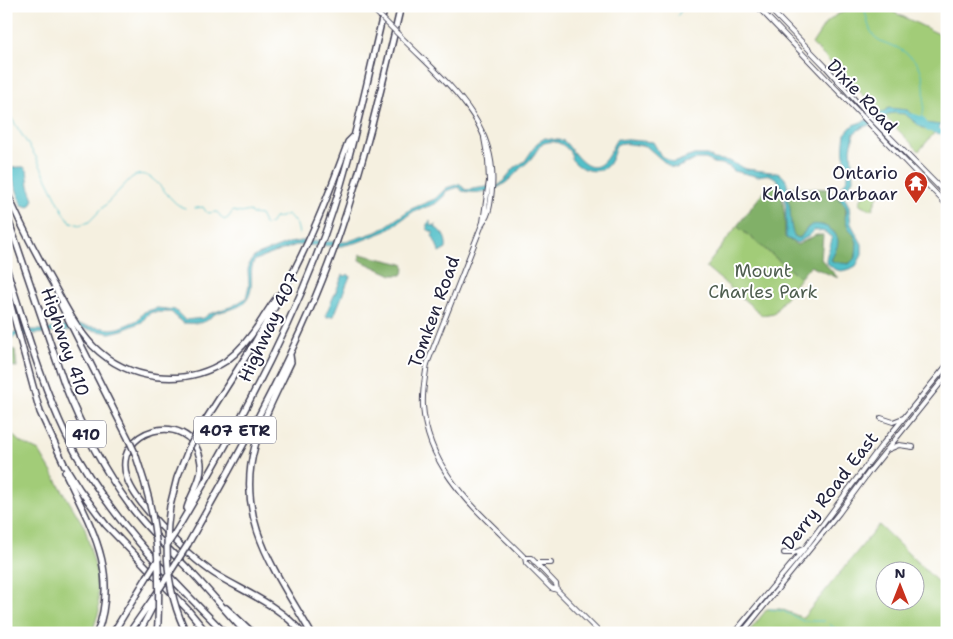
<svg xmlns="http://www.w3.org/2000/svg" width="953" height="639" font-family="'Shantell Sans',sans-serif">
  <rect width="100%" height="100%" fill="#fff"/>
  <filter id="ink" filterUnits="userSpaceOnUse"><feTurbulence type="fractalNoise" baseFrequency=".02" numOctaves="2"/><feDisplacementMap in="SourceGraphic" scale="10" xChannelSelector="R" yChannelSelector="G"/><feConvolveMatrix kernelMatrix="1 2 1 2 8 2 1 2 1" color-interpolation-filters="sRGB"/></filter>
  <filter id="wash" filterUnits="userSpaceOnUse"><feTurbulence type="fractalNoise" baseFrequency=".0096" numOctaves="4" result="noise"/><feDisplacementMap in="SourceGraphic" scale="20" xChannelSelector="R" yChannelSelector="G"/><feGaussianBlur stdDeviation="1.12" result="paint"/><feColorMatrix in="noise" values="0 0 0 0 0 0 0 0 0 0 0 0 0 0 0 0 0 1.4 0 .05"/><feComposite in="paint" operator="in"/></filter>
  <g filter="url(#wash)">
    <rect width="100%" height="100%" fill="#f5f0e0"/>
    <!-- green -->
    <path fill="#a2cc78" stroke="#62775a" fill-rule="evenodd" d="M 858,6 L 881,6 L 947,38 L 947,118 L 919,151 L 812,44 L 825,24 L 836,15 Z
      M 867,186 L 880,191 L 872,210 L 859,204 Z
      M 737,226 L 800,278 L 774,313 L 762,315 L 706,267 Z
      M 6,412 L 10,433 L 20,442 L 39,451 L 85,528 L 96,570 L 99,611 L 92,633 L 6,633 Z
      M 879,525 L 947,591 L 947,633 L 748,633 L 767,609 L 781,609 L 803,618 ZM 886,572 L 916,572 L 916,602 L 886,602 Z"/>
    <!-- forest -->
    <path fill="#81b068" stroke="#526952" d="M 768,186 L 781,186 L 785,220 L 785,237 L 797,245 L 816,235 L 823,235 L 821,259 L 838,278 L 810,266 L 800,278 L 737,226 Z
      M 789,187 L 827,189 L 846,205 C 846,210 845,216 846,221 C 848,229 855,234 857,242 C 858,251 856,263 846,264 C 841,265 835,263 831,260 L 837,244 L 834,232 L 823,225 L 808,227 L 800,238 L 795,237 L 792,232 L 787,197 Z
      M 360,254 L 403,264 L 405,269 L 402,275 L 392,275 L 359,260 Z
      M 6,347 L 15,350 L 17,367 L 6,366 Z"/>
    <!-- water -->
    <path fill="#52c0c9" stroke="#3a7182" d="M 889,108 L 907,110 L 925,123 L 940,125 L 938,134 L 921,127 L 905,114 L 894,113 L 889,114 L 876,123 L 863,127 L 854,133 L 851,149 L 853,179 L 843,195 L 849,206 L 851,224 L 862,244 L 862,255 L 856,266 L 850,269 L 841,271 L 834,269 L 826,262 C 826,253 831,247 832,238 L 825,232 L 814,230 L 809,236 L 797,243 L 786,238 C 785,221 790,185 772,176 C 766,173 762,176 757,176 C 749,175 741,172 733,171 L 730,167 L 722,164 L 713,163 L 706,159 L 697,159 L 676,168 L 670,167 L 646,146 L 621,143 L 616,145 C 614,152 612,160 607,166 C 598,175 581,170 573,161 C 569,157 573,159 571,154 C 567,146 557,140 548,142 C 539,143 538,150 533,156 C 528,163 522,166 517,172 C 501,190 486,195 462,191 L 459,187 L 446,191 L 444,196 L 435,204 L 414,211 L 386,231 L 358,242 L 341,246 L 296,245 L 255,260 C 248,269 254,282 250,293 C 245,310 228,308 215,314 C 211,316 209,319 206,321 C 199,324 190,323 183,323 L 171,312 L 152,312 L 147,315 L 142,322 L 122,330 L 110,333 L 79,328 L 62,332 L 18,335 L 6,341 L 6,335 L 22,330 L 43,330 L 77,325 L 111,329 L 119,328 L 138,320 L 144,312 L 157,308 L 175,310 L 185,320 L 204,318 L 209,314 L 233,306 L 246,298 L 249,285 L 248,270 L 250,262 L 255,256 L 289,243 L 302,241 L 346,242 L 379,231 L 411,209 L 435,199 L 446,188 L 459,184 L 466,190 L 500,185 L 514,168 L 525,161 L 537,143 L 545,138 L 564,141 C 574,151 589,181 606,159 C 611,153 612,145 617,139 L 653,142 L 661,156 L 673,163 L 694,155 L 707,155 L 714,159 L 729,161 L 746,169 L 779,173 C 791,182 786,186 787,198 C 788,202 790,205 790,210 C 791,219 790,229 795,237 L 800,238 C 803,234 806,229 810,226 C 820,221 837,230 838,241 C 838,247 834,254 831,260 L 834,262 L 849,264 L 856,257 L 857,242 L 854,235 L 849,230 L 845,218 L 847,211 L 845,205 L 838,196 C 838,188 847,183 848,175 C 850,167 846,162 844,155 C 843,148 844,140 845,134 L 853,125 L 873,118 Z
      M 19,167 L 24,167 L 27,170 L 29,186 L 34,199 L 31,205 L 29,207 L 22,205 L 9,168 Z
      M 430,221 L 430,226 L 436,225 L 435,227 C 443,233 447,238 446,249 L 439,253 L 438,248 L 432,235 L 434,233 L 427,229 L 427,224 Z
      M 348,274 L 350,276 L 334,316 L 327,317 L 326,314 L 343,275 L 346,276 Z"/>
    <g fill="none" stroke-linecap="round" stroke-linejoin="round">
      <!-- stream -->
      <path stroke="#52c0c9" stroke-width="1" d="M 864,6 C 867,16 867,27 874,36 C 880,43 890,44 898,48 C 905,52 914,58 919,66 C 926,78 925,106 922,119
        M 678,15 L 684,6
        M 6,114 L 10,116 L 36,157 L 64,213 L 71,222 L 79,225 L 89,222 L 131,178 C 154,162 167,205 185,208
        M 195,208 L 203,207 L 207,213 L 217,212 L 224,220 L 228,218 L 233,211 L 241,213 L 250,211 L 252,214 L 260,215 L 265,225 L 270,224 L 274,218 L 281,217 L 288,214 L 297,225 L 299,234
        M 769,609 L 783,611 L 803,621 L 824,621
        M 829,624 L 842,633"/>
      <!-- river -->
      <path stroke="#52c0c9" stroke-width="5" d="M 913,116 L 922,119 L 928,129 L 947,133"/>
    </g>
  </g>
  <g filter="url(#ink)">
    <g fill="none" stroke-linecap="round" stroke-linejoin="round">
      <!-- major casing -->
      <g stroke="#424154" stroke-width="6">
        <path id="major" d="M 757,6 L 947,205
          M 767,6 L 825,66 L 870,117 L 947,195
          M 406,42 C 448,84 498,123 492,189 C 491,199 490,214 483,222 L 427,364 C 425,378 422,392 423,406 C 428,474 481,513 525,558 L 531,558 L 556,584 L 557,590 L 600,633
          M 483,222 L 489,181 L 488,160 L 484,138
          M 881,418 L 893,422 L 903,418
          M 887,450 L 899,445 L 913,447
          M 784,553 L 794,553 L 803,549
          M 525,558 L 526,563 L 551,588 L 557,590
          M 535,563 L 551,563
          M 734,633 L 805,548 L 881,446 L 947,365
          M 742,633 L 839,513 L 869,472 L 947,375"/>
      </g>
      <!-- highway casing -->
      <g stroke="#424154" stroke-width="8">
        <path id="highway" d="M 6,190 C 19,222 35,252 52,282 C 64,304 76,328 93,346 C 128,381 184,388 226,361 C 241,350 253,334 263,318 C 269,309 275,298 283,291
          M 6,213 L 64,383 C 81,427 102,468 131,507 C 149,531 172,552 193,574 C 211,593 228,614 246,633
          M 6,267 C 24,322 41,383 66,435 C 104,512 165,573 225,633
          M 6,288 L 40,412 L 65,466 L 80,490 L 106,525 L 189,611 L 207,633
          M 282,293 C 309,245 329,194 348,142 L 353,137
          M 61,305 L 129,440
          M 290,355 L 291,362 C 278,390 263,417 255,446 C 234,519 277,573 311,633
          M 196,435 L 255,342 L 276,305
          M 135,453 L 144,481
          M 65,472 C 90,525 120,572 97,633
          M 170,506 L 177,478 L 189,448
          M 187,508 C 192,491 205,477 200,458 C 189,408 111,429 127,478 C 136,506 195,563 220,577 C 249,594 280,606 302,633
          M 175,533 C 228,444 278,353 316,257 C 348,177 365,90 385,6
          M 188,544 C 245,443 304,340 341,229 C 366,156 383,81 401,6
          M 226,608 L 253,633
          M 113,633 L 147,577
          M 129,633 L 159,590
          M 139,633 L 153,606 L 155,597
          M 157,633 L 158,622"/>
      </g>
      <!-- major -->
      <use href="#major" stroke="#fff" stroke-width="4"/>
      <!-- highway -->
      <use href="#highway" stroke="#fff" stroke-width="5"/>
      <!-- major-bridge casing -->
      <g stroke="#424154" stroke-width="6" stroke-linecap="butt">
        <path id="major-bridge" d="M 370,6 L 406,42"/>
      </g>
      <!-- highway-bridge casing -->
      <g stroke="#424154" stroke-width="8" stroke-linecap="butt">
        <path id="highway-bridge" d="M 129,440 L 135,453
          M 189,448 L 196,435
          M 144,481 C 158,528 160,573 158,622
          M 170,506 C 164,548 166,589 184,628
          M 167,545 L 175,533
          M 147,577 L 159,558
          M 160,588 L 188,544"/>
      </g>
      <!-- major-bridge -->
      <use href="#major-bridge" stroke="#fff" stroke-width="4"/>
      <!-- highway-bridge -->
      <use href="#highway-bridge" stroke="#fff" stroke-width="5"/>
    </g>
  </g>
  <!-- icons -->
  <defs>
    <g id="temple-pin" transform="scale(1.25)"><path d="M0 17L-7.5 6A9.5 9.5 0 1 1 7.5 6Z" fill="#c8321e" stroke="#fff"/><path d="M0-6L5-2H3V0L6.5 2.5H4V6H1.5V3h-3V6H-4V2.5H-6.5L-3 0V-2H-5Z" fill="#fff"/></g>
  </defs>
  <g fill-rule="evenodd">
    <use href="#temple-pin" x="916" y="183"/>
  </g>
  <g text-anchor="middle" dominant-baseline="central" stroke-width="4" stroke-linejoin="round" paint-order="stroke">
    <!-- shield labels -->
    <g fill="#fff" stroke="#646476" stroke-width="1">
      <rect x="194" y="416.5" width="82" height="27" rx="4"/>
      <rect x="66" y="420.5" width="40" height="27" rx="4"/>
    </g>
    <g font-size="16" font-weight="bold" fill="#22223b">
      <text x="235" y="430">407 ETR</text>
      <text x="86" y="434">410</text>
    </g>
    <!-- street labels -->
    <g font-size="18" fill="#22223b" stroke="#fff">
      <text transform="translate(862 96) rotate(47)">Dixie Road</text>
      <text transform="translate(434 312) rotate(-70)">Tomken Road</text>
      <text transform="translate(269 327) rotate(-65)">Highway 407</text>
      <text transform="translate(65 342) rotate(71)">Highway 410</text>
      <text transform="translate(830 491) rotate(-52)">Derry Road East</text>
    </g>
    <!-- poi labels -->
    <g font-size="18" fill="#22223b" stroke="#fff" text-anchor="end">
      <text x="898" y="173">Ontario<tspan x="898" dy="21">Khalsa Darbaar</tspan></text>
    </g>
    <!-- park labels -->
    <g font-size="18" fill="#4f5e50" stroke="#fff">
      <text x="763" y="271">Mount<tspan x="763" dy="21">Charles Park</tspan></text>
    </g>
  </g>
  <!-- margin -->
  <rect width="953" height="639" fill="none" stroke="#fff" stroke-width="25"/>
  <!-- north arrow -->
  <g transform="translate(900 586)"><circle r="24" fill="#ffffff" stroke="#a7a7b1"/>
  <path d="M0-4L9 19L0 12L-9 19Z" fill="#c8321e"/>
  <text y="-8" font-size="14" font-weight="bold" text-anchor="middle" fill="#22223b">N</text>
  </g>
</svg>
